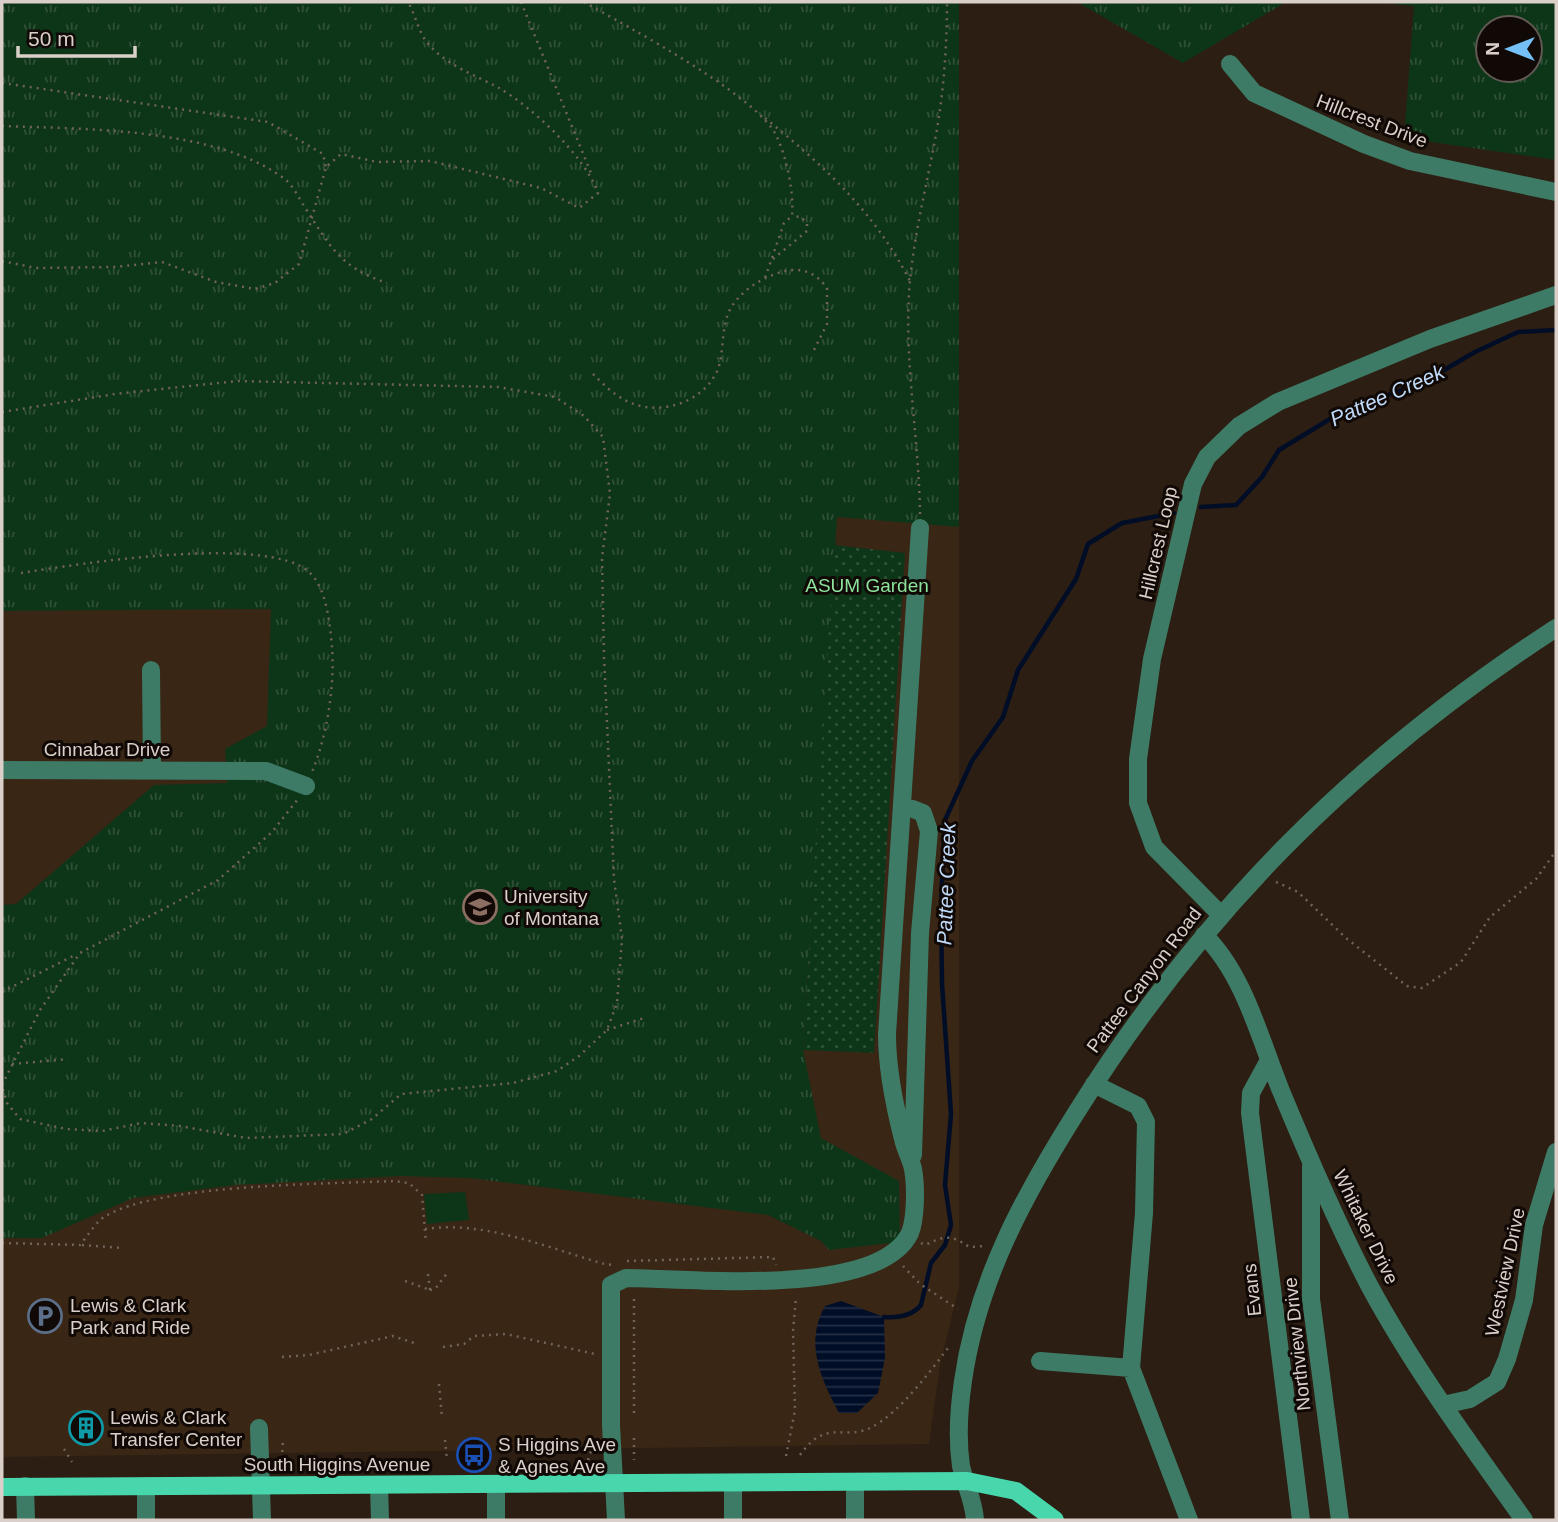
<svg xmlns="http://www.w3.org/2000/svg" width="1558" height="1522" font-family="Helvetica,sans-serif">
  <defs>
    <pattern id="grass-tufts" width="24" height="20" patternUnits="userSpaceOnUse" patternTransform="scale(1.75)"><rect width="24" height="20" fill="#0d3518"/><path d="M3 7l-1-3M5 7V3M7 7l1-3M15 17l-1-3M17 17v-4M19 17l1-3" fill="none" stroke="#305138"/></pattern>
    <pattern id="garden-dots" width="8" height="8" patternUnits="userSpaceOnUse" patternTransform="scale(1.75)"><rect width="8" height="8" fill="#0d3518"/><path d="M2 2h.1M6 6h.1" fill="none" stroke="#305138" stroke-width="1.8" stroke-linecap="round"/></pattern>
    <pattern id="water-rules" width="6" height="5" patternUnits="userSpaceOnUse" patternTransform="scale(1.75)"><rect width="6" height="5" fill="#000d27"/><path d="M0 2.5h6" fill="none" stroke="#252f45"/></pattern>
  </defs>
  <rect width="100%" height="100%" fill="#2c1e12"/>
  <!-- built -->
  <path fill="#392615" d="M 2,2 L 959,2 L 959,1287 L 940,1365 L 929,1444 L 2,1457 Z"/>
  <!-- grass -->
  <path fill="url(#grass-tufts)" fill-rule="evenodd" d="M 2,2 L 959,2 L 959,527 L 837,517 L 803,1050 L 821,1138 L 899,1181 L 900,1242 L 829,1250 L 821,1241 L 768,1215 L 469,1178 L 400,1176 L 235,1185 L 133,1198 L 42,1238 L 2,1238 L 2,905 L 16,904 L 154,785 L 227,783 L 225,749 L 267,726 L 271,609 L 2,611 Z
    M 1077,2 L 1286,2 L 1183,63 Z
    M 1375,2 L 1556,2 L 1556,160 L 1404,138 L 1414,6 ZM 1488,28 L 1530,28 L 1530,70 L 1488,70 Z"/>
  <!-- garden -->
  <path fill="url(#garden-dots)" d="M 834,545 L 905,553 L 874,1053 L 803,1050 Z"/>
  <!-- pitch -->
  <path fill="#0d3518" d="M 465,1192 L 469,1220 L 427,1224 L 424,1194 Z"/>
  <!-- water -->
  <path fill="url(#water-rules)" d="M 841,1301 L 884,1317 L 885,1358 L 878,1393 L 857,1413 L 839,1413 C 821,1379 804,1343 825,1306 Z"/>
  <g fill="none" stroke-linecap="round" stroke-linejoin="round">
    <!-- stream -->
    <path stroke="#000d27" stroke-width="4.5" d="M 1201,507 L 1236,505 L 1262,477 L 1279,450 L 1335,416 L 1427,380 L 1475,352 L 1518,332 L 1556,330
      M 884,1317 C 898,1318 912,1316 921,1305 L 931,1263 L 945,1245 L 951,1225 L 945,1185 L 951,1114 L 942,984 L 941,903 L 945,820 L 972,761 L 1003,717 L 1018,670 L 1076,579 L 1088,544 L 1122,523 L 1174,513"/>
    <!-- path -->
    <path stroke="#706359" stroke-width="2.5" stroke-dasharray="2 5" stroke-linecap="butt" d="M 521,2 L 591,173
      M 584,2 C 626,26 759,96 777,137 C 787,159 794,192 792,216 L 784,223 L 765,278
      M 2,83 L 268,122 L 323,154 L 326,167
      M 765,118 C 825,167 874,211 910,281
      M 2,126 C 85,129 219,128 286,180 C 293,186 299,198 304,206 C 330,246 339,267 387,283
      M 773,259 L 807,231 L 807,223 L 801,217 L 792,216
      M 2,261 L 36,268 L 114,267 L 162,262 L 216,282 L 255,289 L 275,283 L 299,264 L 326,167 L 341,154 L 377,162 L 430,161 L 541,188 L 579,208 L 598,193 C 585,156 533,108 499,88 C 475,75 443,64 426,41 C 418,30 415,14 408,2
      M 593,374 C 604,385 616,397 631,403 C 663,416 705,401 718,369 C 725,349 720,325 732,306 C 744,288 765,276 785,271 C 803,267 817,274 827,288 L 827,324 L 812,354
      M 2,412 L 115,394 L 237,381 L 498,387 L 555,397 L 584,416 L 603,437 L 610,494 L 602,558 L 604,656 L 614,879 L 622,939 L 617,1003 L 607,1030 L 579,1056 L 557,1071 L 513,1083 L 401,1094 L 372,1119 L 343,1134 L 246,1138 L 180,1126 L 141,1123 L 102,1131 L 66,1129 L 20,1119 L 7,1103 L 2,1086
      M 920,514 C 919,436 903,358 910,280 C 915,229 928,180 937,129 C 944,88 947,43 947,2
      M 21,573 C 77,564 267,534 309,572 C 327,588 330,625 332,647 C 335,686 327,736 312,772
      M 1276,882 L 1298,892 L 1346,938 L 1407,986 L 1422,988 L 1461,962 L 1490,917 L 1536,879 L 1556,851
      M 2,992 L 77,954
      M 607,1030 L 647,1017
      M 12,1064 L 68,1059
      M 2,1085 L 40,1010 L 80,953 L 218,880 L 272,832 L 298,799
      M 425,1229 C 486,1220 550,1249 608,1265 L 614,1264
      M 2,1243 L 80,1245 C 87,1237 95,1223 104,1217 C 156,1184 328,1184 394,1181 L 409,1183 L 422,1195 L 426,1243
      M 921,1243 L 925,1245 C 944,1236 951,1234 969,1247 L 985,1246
      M 82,1245 L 124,1248
      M 627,1261 L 773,1257 L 776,1265
      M 903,1266 L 920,1284 L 958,1309
      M 428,1274 L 430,1290
      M 405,1281 L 430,1290
      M 430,1290 L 435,1289 L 448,1272
      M 443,1347 L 464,1344 L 474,1336 L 506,1334 L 595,1354
      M 282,1357 L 309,1355 L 393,1336 L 417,1344
      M 439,1384 L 442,1418
      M 634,1413 L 634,1294
      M 634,1438 L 634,1460
      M 445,1440 L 447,1460
      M 64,1449 L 72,1462
      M 800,1455 C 827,1417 843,1442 872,1427 C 899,1413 929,1373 948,1348
      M 786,1456 L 795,1410 L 793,1331 L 796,1297
      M 282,1459 L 283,1438
      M 588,1460 L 595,1440"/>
    <!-- minor -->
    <path stroke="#3e7b66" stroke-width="18" d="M 1230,64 L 1254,93 L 1364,144 L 1410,161 L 1556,192
      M 151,670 L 152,769
      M 2,770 L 266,771 L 306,786
      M 1220,914 L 1154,847 L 1138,803 L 1138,759 L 1152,659 L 1193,484 L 1207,457 L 1239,426 L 1278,402 L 1430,339 L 1556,295
      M 1204,935 C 1244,974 1260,1039 1281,1091 C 1308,1156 1336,1222 1369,1285 C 1413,1367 1470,1444 1524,1520
      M 1269,1060 L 1251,1093 L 1250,1113 L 1301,1520
      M 1094,1084 L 1138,1106 L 1146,1122 L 1144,1213 L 1131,1368 L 1189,1520
      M 913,1155 L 920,933 L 929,831 L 923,813 L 913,809
      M 1311,1166 L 1311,1299 L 1340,1520
      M 1040,1361 L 1131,1368
      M 1443,1405 L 1470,1399 L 1497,1382 L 1507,1359 L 1524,1300 L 1534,1225 L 1556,1152
      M 259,1428 L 262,1520
      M 733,1483 L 733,1520
      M 496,1484 L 496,1520
      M 379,1485 L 380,1520
      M 25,1486 L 26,1520
      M 146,1486 L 146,1520
      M 616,1520 L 611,1425 L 611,1285 L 626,1278 C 689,1278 878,1299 910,1233 C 916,1218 916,1185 913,1169 C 911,1159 905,1149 903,1139 C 894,1104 887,1070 887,1034 L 920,528
      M 855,1520 L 855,1482
      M 975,1520 C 974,1501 965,1484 961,1466 C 957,1439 959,1408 963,1381 C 977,1282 1023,1197 1076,1113 C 1203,910 1356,758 1556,628"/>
    <!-- major -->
    <path stroke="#48d7ac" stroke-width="18" d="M 2,1487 L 967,1481 L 1016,1491 L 1055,1520"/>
  </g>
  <!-- icons -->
  <defs>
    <g id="university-ring" transform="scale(1.75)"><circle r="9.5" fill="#100905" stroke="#8d6e63" stroke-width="1.5"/><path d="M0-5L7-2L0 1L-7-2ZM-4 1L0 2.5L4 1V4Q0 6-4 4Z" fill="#8d6e63"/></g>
    <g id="parking-ring" transform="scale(1.75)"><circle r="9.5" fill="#100905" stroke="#5c6f8a" stroke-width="1.5"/><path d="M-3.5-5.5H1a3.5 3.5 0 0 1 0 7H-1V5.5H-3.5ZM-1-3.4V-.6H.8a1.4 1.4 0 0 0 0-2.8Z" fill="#5c6f8a"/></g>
    <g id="building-ring" transform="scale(1.75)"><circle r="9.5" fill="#100905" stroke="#0f9aa8" stroke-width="1.5"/><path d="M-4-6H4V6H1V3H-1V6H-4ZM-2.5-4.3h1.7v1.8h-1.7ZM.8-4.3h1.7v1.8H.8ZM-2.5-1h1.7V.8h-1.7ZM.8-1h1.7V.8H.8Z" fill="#0f9aa8"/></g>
    <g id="bus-ring" transform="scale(1.75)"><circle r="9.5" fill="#100905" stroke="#1a4fb4" stroke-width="1.5"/><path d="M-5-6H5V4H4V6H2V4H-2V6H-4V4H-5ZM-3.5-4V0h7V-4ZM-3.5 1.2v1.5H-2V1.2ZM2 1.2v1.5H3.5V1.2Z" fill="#1a4fb4"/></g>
  </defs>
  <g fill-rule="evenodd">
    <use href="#university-ring" x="480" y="907"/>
    <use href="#parking-ring" x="45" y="1316"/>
    <use href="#building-ring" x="86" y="1428"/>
    <use href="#bus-ring" x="474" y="1455"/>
  </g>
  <g text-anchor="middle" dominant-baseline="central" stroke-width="6" stroke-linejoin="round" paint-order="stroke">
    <!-- street labels -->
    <g font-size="19" fill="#dad0c9" stroke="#100905">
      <text transform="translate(1372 121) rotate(21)">Hillcrest Drive</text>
      <text transform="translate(1158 543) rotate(-77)">Hillcrest Loop</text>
      <text x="107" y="749">Cinnabar Drive</text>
      <text transform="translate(1144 980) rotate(-53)">Pattee Canyon Road</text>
      <text transform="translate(1366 1227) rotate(64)">Whitaker Drive</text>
      <text transform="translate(1505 1272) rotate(-78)">Westview Drive</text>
      <text transform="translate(1252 1290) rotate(-96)">Evans</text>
      <text transform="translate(1297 1344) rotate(-96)">Northview Drive</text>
      <text x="337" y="1464">South Higgins Avenue</text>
    </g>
    <!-- park labels -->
    <g font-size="19" fill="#8ce49c" stroke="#100905">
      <text x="867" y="585">ASUM Garden</text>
    </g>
    <!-- poi labels -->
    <g font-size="19" fill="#dad0c9" stroke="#100905" text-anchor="start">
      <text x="504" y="896">University<tspan x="504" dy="22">of Montana</tspan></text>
      <text x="70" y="1305">Lewis &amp; Clark<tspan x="70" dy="22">Park and Ride</tspan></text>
      <text x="110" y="1417">Lewis &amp; Clark<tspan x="110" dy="22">Transfer Center</tspan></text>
      <text x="498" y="1444">S Higgins Ave<tspan x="498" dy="22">&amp; Agnes Ave</tspan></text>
    </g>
    <!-- water labels -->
    <g font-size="21" font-style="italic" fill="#c0dafa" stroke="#100905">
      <text transform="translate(1387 395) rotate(-24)">Pattee Creek</text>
      <text transform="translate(946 884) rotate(-88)">Pattee Creek</text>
    </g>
  </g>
  <!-- border -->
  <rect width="1558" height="1522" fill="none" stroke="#dad0c9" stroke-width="7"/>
  <!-- north arrow -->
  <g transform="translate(1509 49) rotate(270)"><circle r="33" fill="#100905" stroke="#615953" stroke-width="2"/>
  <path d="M0-5L12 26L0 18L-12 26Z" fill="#75c0f6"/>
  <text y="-10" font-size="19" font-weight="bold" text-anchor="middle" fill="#dad0c9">N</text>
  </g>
  <!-- scale -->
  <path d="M18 46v10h117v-10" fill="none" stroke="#dad0c9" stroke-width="3.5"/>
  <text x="28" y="46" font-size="21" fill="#dad0c9" stroke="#100905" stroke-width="5" paint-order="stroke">50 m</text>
</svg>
